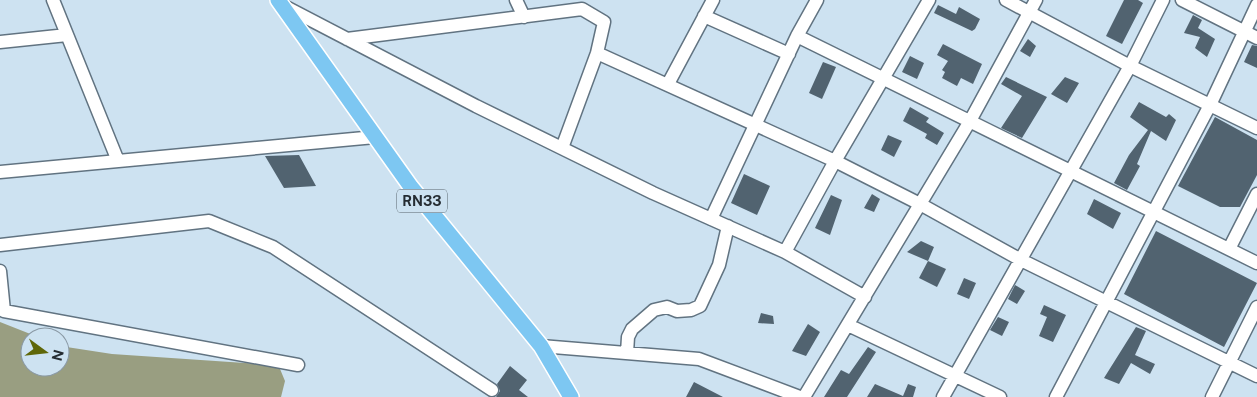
<svg xmlns="http://www.w3.org/2000/svg" width="1257" height="397" font-family="'Public Sans',sans-serif">
  <rect width="100%" height="100%" fill="#cde2f1"/>
  <!-- water -->
  <path fill="#999e81" d="M 0,322 L 38,337 L 30,337 L 30,367 L 60,367 L 60,346 L 112,354 L 261,364 L 280,369 L 285,381 L 281,397 L 0,397 Z"/>
  <!-- building -->
  <path fill="#516370" d="M 1124,0 L 1138,0 L 1143,3 L 1122,44 L 1106,36 Z
    M 938,5 L 956,14 L 959,7 L 980,19 L 975,29 L 972,31 L 934,13 Z
    M 1193,15 L 1202,20 L 1198,28 L 1215,39 L 1207,57 L 1195,48 L 1200,37 L 1184,33 Z
    M 1028,39 L 1036,46 L 1030,57 L 1020,51 Z
    M 943,44 L 982,64 L 973,84 L 961,78 L 957,86 L 942,78 L 945,72 L 942,70 L 948,61 L 937,55 Z
    M 1252,45 L 1257,46 L 1257,68 L 1244,62 Z
    M 910,56 L 924,63 L 917,79 L 902,72 Z
    M 823,62 L 836,67 L 822,99 L 809,93 Z
    M 1006,77 L 1047,97 L 1022,138 L 1001,128 L 1022,96 L 1001,84 Z
    M 1065,77 L 1079,83 L 1067,103 L 1051,94 Z
    M 1139,102 L 1166,117 L 1169,114 L 1176,120 L 1166,141 L 1151,131 L 1137,164 L 1140,166 L 1127,190 L 1114,183 L 1129,155 L 1148,130 L 1130,117 Z
    M 910,107 L 929,118 L 926,122 L 944,133 L 937,145 L 925,138 L 927,134 L 903,121 Z
    M 1215,117 L 1257,140 L 1257,175 L 1240,207 L 1220,207 L 1178,186 Z
    M 888,135 L 902,141 L 894,157 L 881,150 Z
    M 299,155 L 316,186 L 284,188 L 265,156 Z
    M 744,174 L 770,186 L 757,215 L 731,203 Z
    M 872,194 L 880,199 L 874,212 L 864,208 Z
    M 831,195 L 842,200 L 830,235 L 815,228 Z
    M 1094,199 L 1121,213 L 1113,229 L 1087,214 Z
    M 1156,231 L 1257,283 L 1224,347 L 1124,294 Z
    M 921,241 L 934,247 L 928,261 L 907,252 Z
    M 928,261 L 946,269 L 937,287 L 919,278 Z
    M 964,278 L 976,283 L 969,299 L 957,294 Z
    M 1015,285 L 1025,291 L 1017,304 L 1008,299 Z
    M 1044,305 L 1066,315 L 1053,342 L 1039,336 L 1047,317 L 1040,314 Z
    M 761,313 L 773,316 L 774,324 L 758,323 Z
    M 998,317 L 1009,322 L 1002,336 L 990,330 Z
    M 808,324 L 820,332 L 806,356 L 792,351 Z
    M 1136,327 L 1146,331 L 1135,355 L 1155,364 L 1150,374 L 1131,363 L 1119,384 L 1104,378 Z
    M 868,347 L 876,352 L 847,397 L 824,397 L 841,370 L 849,374 Z
    M 510,366 L 527,380 L 519,390 L 528,397 L 496,397 L 500,391 L 497,384 Z
    M 694,382 L 723,397 L 686,397 Z
    M 875,384 L 903,396 L 908,384 L 916,387 L 913,397 L 867,397 Z"/>
  <g fill="none" stroke-linecap="round" stroke-linejoin="round">
    <!-- minor casing -->
    <g stroke="#617381" stroke-width="15">
      <path id="minor" d="M 53,0 L 118,161
        M 516,0 L 524,17
        M 1006,0 L 1130,66 L 1257,128
        M 1182,0 L 1257,38
        M 282,5 L 476,106 L 653,193 L 785,252 L 865,297
        M 704,16 L 789,54
        M 797,36 L 1257,263
        M 347,39 L 582,9 L 604,22 L 597,53 L 562,148
        M 0,42 L 67,35
        M 597,53 L 835,161 L 920,204 L 1021,260 L 1257,376
        M 668,84 L 713,0
        M 0,172 L 375,137
        M 711,219 L 797,36 L 817,0
        M 0,245 L 209,221 L 273,247 L 492,390
        M 1229,249 L 1257,194
        M 785,252 L 835,161 L 929,0
        M 0,271 L 4,311 L 298,365
        M 848,325 L 1000,397
        M 541,346 L 699,359 L 800,397
        M 627,353 L 628,337 L 632,329 L 654,310 L 667,307 L 677,311 L 691,310 L 700,306 L 719,265 L 728,226
        M 804,397 L 970,121 L 1036,0
        M 943,397 L 1130,66 L 1163,0
        M 1056,397 L 1210,105 L 1257,5
        M 1212,397 L 1257,307"/>
    </g>
    <!-- major casing -->
    <g stroke="#fff" stroke-width="18">
      <path id="major" d="M 278,0 L 411,187 L 541,346 L 571,397"/>
    </g>
    <!-- minor -->
    <use href="#minor" stroke="#fff" stroke-width="12"/>
    <!-- major -->
    <use href="#major" stroke="#7dc7f2" stroke-width="15"/>
  </g>
  <g text-anchor="middle" dominant-baseline="central" stroke-width="5" stroke-linejoin="round" paint-order="stroke">
    <!-- shield labels -->
    <rect fill="#cde2f1" stroke="#57636b" stroke-width="1" x="397" y="189.5" width="50" height="23" rx="4"/>
    <g font-size="14" font-weight="bold" fill="#252c32">
      <text x="422" y="201">RN33</text>
    </g>
  </g>
  <!-- north arrow -->
  <g transform="translate(45 352) rotate(105)"><circle r="24" fill="#cde2f1" stroke="#8a99a5"/>
  <path d="M0-4L9 19L0 12L-9 19Z" fill="#5f6709"/>
  <text y="-8" font-size="14" font-weight="bold" text-anchor="middle" fill="#252c32">N</text>
  </g>
</svg>
